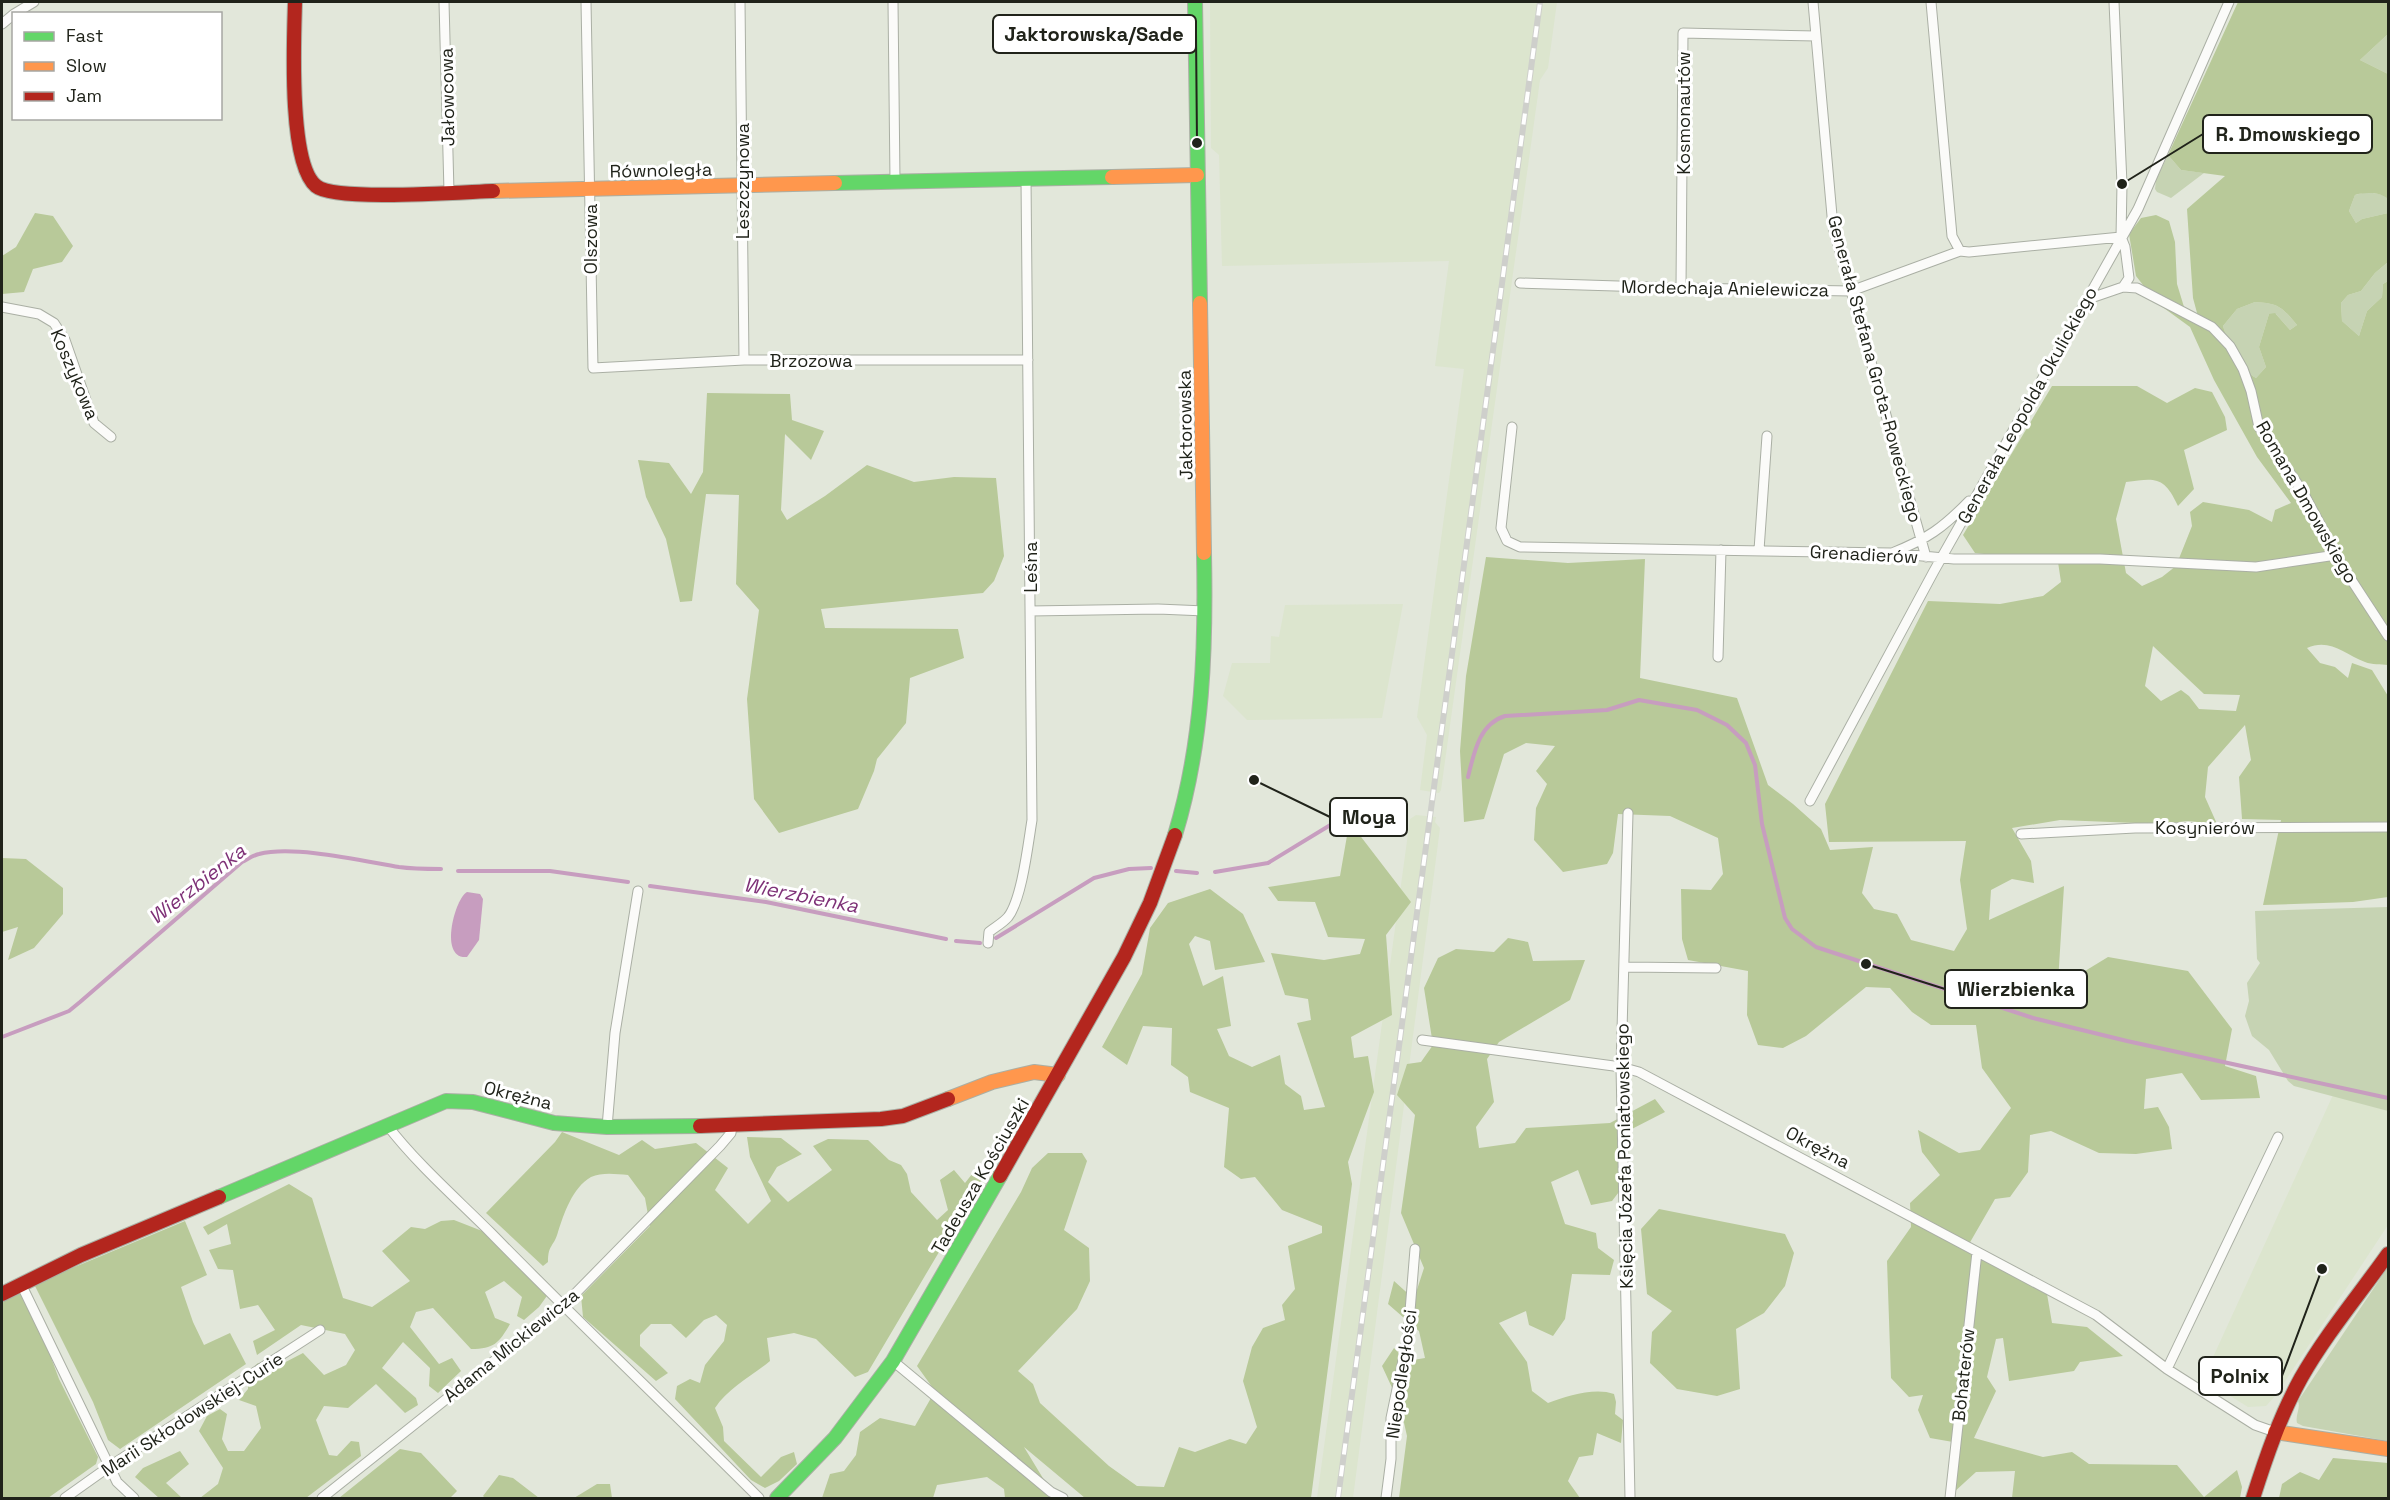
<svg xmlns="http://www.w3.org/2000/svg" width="2390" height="1500" font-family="'Space Grotesk',sans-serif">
  <rect width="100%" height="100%" fill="#e2e7da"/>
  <!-- built -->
  <path fill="#dce5ce" d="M 1210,2 L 1557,2 L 1548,68 L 1540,80 L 1441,790 L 1439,793 L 1420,790 L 1427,735 L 1417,717 L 1464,369 L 1435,366 L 1449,261 L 1222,266 L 1219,155 L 1211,148 Z
    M 1403,604 L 1382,718 L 1247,720 L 1223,696 L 1232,663 L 1270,663 L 1271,636 L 1279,637 L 1285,605 Z
    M 1416,815 L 1436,817 L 1435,822 L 1440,828 L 1353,1498 L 1317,1498 L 1410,819 Z
    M 2333,1095 L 2388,1111 L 2388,1225 L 2276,1395 L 2266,1406 L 2248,1407 L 2203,1379 Z"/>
  <!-- green -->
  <path fill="#c6d3b3" d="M 2388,34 L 2388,74 L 2360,60 Z
    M 2168,155 L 2181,170 L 2204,173 L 2171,198 L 2157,192 L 2155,189 L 2156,180 Z
    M 2366,192 L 2385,195 L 2388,199 L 2388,213 L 2362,219 L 2356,223 L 2349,211 L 2355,195 Z
    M 2388,262 L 2388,281 L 2383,284 L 2382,297 L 2367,311 L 2359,336 L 2342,321 L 2341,303 L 2348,295 L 2361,291 L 2375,273 Z
    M 2255,302 C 2278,303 2282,307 2297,325 L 2290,330 L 2276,314 L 2269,314 L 2259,347 L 2266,367 L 2256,378 C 2241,370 2228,343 2223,326 L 2237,309 Z
    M 2388,907 L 2388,1111 L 2294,1086 L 2288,1081 L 2269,1050 L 2252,1036 L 2245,1016 L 2249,1001 L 2247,983 L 2260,963 L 2257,959 L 2255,911 Z
    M 2388,1267 L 2388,1441 L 2303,1426 L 2297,1423 C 2295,1415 2301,1408 2298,1401 Z"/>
  <!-- forest -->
  <path fill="#b8c999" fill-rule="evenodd" d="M 2238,2 L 2388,2 L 2388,34 L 2360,60 L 2388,74 L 2388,199 C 2381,192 2365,192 2355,195 L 2349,211 L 2356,223 L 2362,219 L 2388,213 L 2388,262 L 2375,273 L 2361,291 L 2348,295 L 2341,303 L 2342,321 L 2359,336 L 2367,311 L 2382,297 L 2383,284 L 2388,281 L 2388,665 C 2381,664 2372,665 2365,662 C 2344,654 2330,638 2307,648 L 2320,663 L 2335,667 L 2348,678 L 2352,663 L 2372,670 L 2388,696 L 2388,897 L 2353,902 L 2263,905 L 2281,820 L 2242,819 L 2239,777 L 2251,760 L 2245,725 L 2208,767 L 2205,797 L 2217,824 L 2188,821 L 2161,824 L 2060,820 L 2012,828 L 2031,861 L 2034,883 L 2012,879 L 1991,890 L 1989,920 L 2064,886 L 2058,982 L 2085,971 L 2108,957 L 2188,971 L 2232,1029 L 2225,1066 L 2256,1076 L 2260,1098 L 2201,1100 L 2182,1073 L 2146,1079 L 2144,1109 L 2158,1107 L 2169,1127 L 2172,1149 L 2136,1154 L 2099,1153 L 2051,1131 L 2030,1135 L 2028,1172 L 2010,1197 L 1995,1199 L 1965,1251 L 2047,1294 L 2052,1323 L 2087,1327 L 2123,1356 L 2080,1362 L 2074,1371 L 2009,1381 L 2003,1338 L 1996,1339 L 1987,1377 L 1996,1391 L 1974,1438 L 2043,1457 L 2072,1452 L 2089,1464 L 2177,1465 L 2204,1497 L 2237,1470 L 2242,1487 L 2240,1498 L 2012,1498 L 2015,1471 L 1976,1472 L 1953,1493 L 1953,1442 L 1930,1438 L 1918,1410 L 1923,1395 L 1909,1397 L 1891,1378 L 1887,1261 L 1911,1227 L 1910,1203 L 1940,1175 L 1922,1152 L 1918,1130 L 1959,1153 L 1980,1150 L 2011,1108 L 1982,1068 L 1976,1025 L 1931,1025 L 1912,1012 L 1890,988 L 1866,987 L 1806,1036 L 1783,1048 L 1758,1045 L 1747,1015 L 1748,971 L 1688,960 L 1682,939 L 1681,889 L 1711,890 L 1723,874 L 1718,838 L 1670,816 L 1618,814 L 1613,853 L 1607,864 L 1563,872 L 1534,840 L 1536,808 L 1547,784 L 1536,771 L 1555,746 L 1526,743 L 1504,754 L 1484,819 L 1464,822 L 1460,751 L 1466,676 L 1486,557 L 1568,563 L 1645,559 L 1640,678 L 1737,698 L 1768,785 L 1793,804 L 1821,829 L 1830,850 L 1873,847 L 1862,893 L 1874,909 L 1897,914 L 1911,940 L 1954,951 L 1967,929 L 1960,880 L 1966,841 L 1829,842 L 1825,804 L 1928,601 L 2000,604 L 2043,596 L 2061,582 L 2058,562 L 1975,553 L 1963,535 L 2052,386 L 2137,386 L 2167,403 L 2195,388 L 2212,392 L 2225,417 L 2227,430 L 2184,450 L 2194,489 L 2178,506 C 2164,476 2156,478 2126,482 L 2116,519 L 2126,573 L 2142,586 L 2162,577 L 2176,566 L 2192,526 L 2190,512 L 2203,502 L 2249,510 L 2272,522 L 2275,510 L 2291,503 L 2257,457 L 2214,380 L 2190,327 L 2157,303 L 2136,276 L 2129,234 L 2141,218 L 2156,215 L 2169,221 L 2175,242 L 2177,284 L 2188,320 L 2200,324 L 2193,298 L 2187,209 L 2225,176 L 2181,170 L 2168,155 ZM 2255,302 C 2278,303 2282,307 2297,325 L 2290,330 L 2275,313 L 2269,314 L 2259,347 L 2266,367 L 2256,378 C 2241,370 2228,343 2223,326 L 2237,309 ZM 2153,646 L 2204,694 L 2240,695 L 2236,711 L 2199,709 L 2189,696 L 2181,690 L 2161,701 L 2145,686 Z
    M 35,213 L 53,216 L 73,246 L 62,262 L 33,269 L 24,292 L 2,294 L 2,256 L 16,247 Z
    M 707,393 L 790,394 L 792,420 L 824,431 L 811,460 L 785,434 L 781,510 L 787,520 L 825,496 L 867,465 L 914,482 L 954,477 L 996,478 L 1004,556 L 994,581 L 983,593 L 821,609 L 825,628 L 958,629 L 964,658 L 910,678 L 906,723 L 877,759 L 874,771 L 858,809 L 779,833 L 754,799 L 747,699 L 759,610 L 736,584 L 739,495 L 706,494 L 692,601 L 680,602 L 666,539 L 646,497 L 638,460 L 669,463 L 691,494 L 703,472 Z
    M 1355,829 L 1411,902 L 1386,935 L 1392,1015 L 1351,1037 L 1354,1058 L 1368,1056 L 1374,1092 L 1348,1162 L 1352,1184 L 1311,1498 L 1085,1498 L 1024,1447 L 1055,1498 L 1005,1498 L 1004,1489 L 987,1477 L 937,1485 L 933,1498 L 822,1498 L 830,1474 L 844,1471 L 856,1455 L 860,1432 L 880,1418 L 915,1426 L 935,1391 L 917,1366 L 1021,1192 L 1032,1168 L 1048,1153 L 1082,1153 L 1087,1161 L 1064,1230 L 1089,1248 L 1090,1281 L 1077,1309 L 1018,1371 L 1033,1384 L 1040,1403 L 1109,1466 L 1137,1486 L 1164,1487 L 1179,1447 L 1195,1452 L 1230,1439 L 1246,1444 L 1257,1427 L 1243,1381 L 1252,1347 L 1263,1328 L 1285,1320 L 1282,1305 L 1295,1289 L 1288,1246 L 1322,1233 L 1322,1226 L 1282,1210 L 1255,1177 L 1241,1179 L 1224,1167 L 1229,1108 L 1190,1092 L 1188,1077 L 1171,1065 L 1172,1028 L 1143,1026 L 1127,1065 L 1102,1047 L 1142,974 L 1150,928 L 1168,903 L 1210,889 L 1243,914 L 1265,962 L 1215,970 L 1210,941 L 1195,936 L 1189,944 L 1203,986 L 1223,976 L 1231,1026 L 1217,1029 L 1229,1056 L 1252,1067 L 1280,1055 L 1285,1084 L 1301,1096 L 1304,1110 L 1325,1107 L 1297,1023 L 1311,1020 L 1308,999 L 1285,995 L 1271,953 L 1324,960 L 1360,954 L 1365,939 L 1328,937 L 1315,902 L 1278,901 L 1268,887 L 1340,876 L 1348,830 Z
    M 2,858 L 26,859 L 63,888 L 63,914 L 34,948 L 8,960 L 18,927 L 2,932 Z
    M 1508,938 L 1528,942 L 1533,961 L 1585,960 L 1570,1000 L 1499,1042 L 1487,1059 L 1494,1102 L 1476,1127 L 1479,1148 L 1515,1143 L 1526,1128 L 1610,1123 L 1655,1099 L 1665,1112 L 1624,1133 L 1625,1184 L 1612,1201 L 1591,1205 L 1578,1170 L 1551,1182 L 1565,1224 L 1596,1233 L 1598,1248 L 1614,1260 L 1610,1275 L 1572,1274 L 1565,1319 L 1553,1336 L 1529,1325 L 1526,1311 L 1499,1323 L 1527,1362 L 1532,1391 L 1548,1403 C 1567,1396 1595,1387 1614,1394 L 1616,1402 L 1615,1414 L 1623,1420 L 1621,1443 L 1597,1433 L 1593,1455 L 1579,1457 L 1568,1481 L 1580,1498 L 1399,1498 L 1407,1436 L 1400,1405 L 1382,1366 L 1394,1348 L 1407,1361 L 1425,1358 L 1419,1331 L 1388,1304 L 1394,1281 L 1414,1299 L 1424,1268 L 1401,1213 L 1415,1115 L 1397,1095 L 1407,1064 L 1421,1062 L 1433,1045 L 1424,988 L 1438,958 L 1456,949 L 1494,952 Z
    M 562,1132 L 619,1155 L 642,1140 L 655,1149 L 696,1143 L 728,1168 L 715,1190 L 748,1224 L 771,1201 L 750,1157 L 747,1137 L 781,1138 L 802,1154 L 777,1167 L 768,1182 L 788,1202 L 832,1170 L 813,1146 L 828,1139 L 868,1140 L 889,1160 L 901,1165 L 907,1174 L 911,1192 L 937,1220 L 948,1210 L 940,1180 L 954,1170 L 965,1183 L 976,1169 L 984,1176 L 868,1372 L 855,1377 L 816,1339 L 794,1333 L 767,1338 L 770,1361 C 752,1376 728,1388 715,1408 L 723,1427 L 724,1441 L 761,1477 L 781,1457 L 794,1452 L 797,1464 L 779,1481 L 765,1488 L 751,1480 L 675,1399 L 677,1386 L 690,1379 L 700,1383 L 705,1365 L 724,1341 L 727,1325 L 716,1315 L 704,1320 L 686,1338 L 671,1324 L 651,1324 L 640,1335 L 640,1346 L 668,1373 L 656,1381 L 583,1317 L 581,1296 L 650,1226 L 645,1198 L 628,1175 C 616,1174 602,1172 591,1177 C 572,1188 564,1214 558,1232 C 554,1247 548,1244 548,1262 L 543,1266 L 486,1213 L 555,1142 Z
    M 289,1184 L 312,1198 L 343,1298 L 372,1307 L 410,1281 L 382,1251 L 411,1227 L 425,1229 L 441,1221 L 454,1220 L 495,1236 L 549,1293 L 539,1307 L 524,1320 L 517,1316 L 522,1297 L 504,1281 L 485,1292 L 495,1318 L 510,1324 C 499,1343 494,1349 471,1349 L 433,1308 L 416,1312 L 410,1327 L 439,1364 L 452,1358 L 461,1371 L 438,1393 L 429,1386 L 430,1368 L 403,1342 L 382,1368 L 416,1398 L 418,1405 L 405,1413 L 376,1384 L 348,1408 L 324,1406 L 316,1420 L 329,1455 L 337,1456 L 351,1441 L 359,1442 L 361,1456 L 306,1498 L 200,1498 L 218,1484 L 223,1468 L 199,1431 L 207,1416 L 220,1409 L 227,1414 L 222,1439 L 228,1451 L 244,1451 L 261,1428 L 256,1406 L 239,1400 L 248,1389 L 248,1372 L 258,1363 L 276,1367 L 303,1353 L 324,1375 L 346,1365 L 355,1350 L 345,1334 L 301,1325 L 257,1355 L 253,1341 L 275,1330 L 258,1305 L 240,1309 L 233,1270 L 218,1269 L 209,1250 L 231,1244 L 227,1224 L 208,1235 L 203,1227 Z
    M 1659,1209 L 1785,1234 L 1794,1253 L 1785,1286 L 1764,1313 L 1736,1329 L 1740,1389 L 1717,1396 L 1677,1389 L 1650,1363 L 1652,1332 L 1672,1311 L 1647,1294 L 1641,1229 Z
    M 185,1221 L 207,1275 L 181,1287 L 193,1322 L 204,1345 L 230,1333 L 246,1364 L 120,1449 L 108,1440 L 93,1402 L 34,1284 Z
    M 22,1293 L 43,1336 L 59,1379 L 98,1457 L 96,1464 L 48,1498 L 2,1498 L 2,1302 Z
    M 400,1449 L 421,1453 L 457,1491 L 450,1498 L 339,1498 Z
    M 180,1451 L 189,1464 L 166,1483 L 182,1498 L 159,1498 L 135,1477 L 143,1468 Z
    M 2333,1458 L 2388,1463 L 2388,1498 L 2279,1498 L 2282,1484 L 2300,1472 L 2319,1480 Z
    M 499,1475 L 513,1478 L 539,1498 L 485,1498 L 483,1496 Z
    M 597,1484 L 610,1484 L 612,1498 L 574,1498 Z"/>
  <!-- water -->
  <path fill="#c79dbf" d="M 467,892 L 480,894 L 483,899 L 479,940 L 467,957 C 438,960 455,898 467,892 Z"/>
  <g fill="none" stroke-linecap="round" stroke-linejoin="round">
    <!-- stream -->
    <path stroke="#c79dbf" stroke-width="4" d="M 1468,777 C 1474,753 1479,724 1505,716 L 1607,710 L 1639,700 L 1697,710 L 1727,725 L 1746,743 L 1755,765 L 1762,824 L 1785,918 L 1792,929 L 1816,947 L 2033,1018 L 2127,1041 L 2388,1098
      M 458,871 L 550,871 L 628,882
      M 1176,871 L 1197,873
      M 1215,872 L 1268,863 L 1332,824 L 1349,817 L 1373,800
      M 650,886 L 766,902 L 946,939
      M 996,938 L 1094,878 L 1129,869 L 1151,868
      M 956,941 L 980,943
      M 2,1037 L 69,1011 L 80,1002 L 242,862 C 248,859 254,855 259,854 C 294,845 363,861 399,867 C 413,869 427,869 441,869"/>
    <!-- street casing -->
    <g stroke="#aaafa4" stroke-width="11">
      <path id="street" d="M 444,2 L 449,192
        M 586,2 L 593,368 L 744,360 L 1028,360
        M 740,2 L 744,360
        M 893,2 L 895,181
        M 1813,2 L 1833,227 L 1926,557
        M 1931,2 L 1952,236 L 1960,251 L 1969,252 L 2121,237
        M 2114,2 L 2122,184 L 2121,237 L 2125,247 L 2129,278 L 2123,287 L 2137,288 L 2212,327 L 2230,346 L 2243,369 L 2251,391 L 2259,427 L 2303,492 L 2343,567 L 2388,636
        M 14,14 L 34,2
        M 2,24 L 14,14
        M 1520,283 L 1681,288 L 1851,291 L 1960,251
        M 1681,288 L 1683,33 L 1816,36
        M 2088,299 L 2123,287
        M 2,307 L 39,314 L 54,323 L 65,340 L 94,423 L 111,437
        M 1512,427 L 1501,528 L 1507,541 L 1520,547 L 1891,553 L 1954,559 L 2100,559 L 2256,567 L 2336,555
        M 1759,550 L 1767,436
        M 1892,553 C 1927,539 1943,528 1969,501
        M 1030,611 L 1158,609 L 1205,611
        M 1718,657 L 1721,550
        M 1810,801 L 1934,571 L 2138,209 L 2229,2
        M 1628,813 L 1621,1067 L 1630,1498
        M 2021,834 L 2135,828 L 2388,827
        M 988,943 L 989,932 C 995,927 1003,923 1008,917 C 1022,899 1028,844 1032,820 L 1026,179
        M 1625,967 L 1716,968
        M 1422,1040 L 1621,1067 L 1639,1072 L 2096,1315 L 2167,1369 L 2255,1425 L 2275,1432
        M 387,1125 C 417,1164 456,1198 491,1233 C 579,1323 670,1409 759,1498
        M 607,1127 L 615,1033 L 638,891
        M 21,1284 L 117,1482 L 134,1498
        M 893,1361 L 1051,1492 L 1063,1498
        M 2167,1369 L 2278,1137
        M 65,1498 L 110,1466 L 320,1330
        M 322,1498 L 563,1306 L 720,1146 L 731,1133 L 732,1124
        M 1386,1498 L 1391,1459 L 1391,1418 L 1408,1336 L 1415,1249
        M 1950,1498 L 1977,1252"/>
    </g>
    <!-- fast casing -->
    <g stroke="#aaafa4" stroke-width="16">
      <path id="fast" d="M 1195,2 L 1200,303
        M 835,183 L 1112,177
        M 1175,835 C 1203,743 1206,649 1204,553
        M 219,1197 L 446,1101 L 473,1102 L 554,1123 L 607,1127 L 700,1126
        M 777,1498 L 835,1438 L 893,1361 L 1000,1176"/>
    </g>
    <!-- slow casing -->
    <g stroke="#aaafa4" stroke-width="16">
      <path id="slow" d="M 1112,177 L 1197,175
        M 493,191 L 835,183
        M 1200,303 L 1204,553
        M 948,1099 L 992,1082 L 1034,1072 L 1058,1075
        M 2275,1432 L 2388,1449"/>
    </g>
    <!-- jam casing -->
    <g stroke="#aaafa4" stroke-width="16">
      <path id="jam" d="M 295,2 C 294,39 288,163 316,186 C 335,202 463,192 493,191
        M 700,1126 L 881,1119 L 903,1116 L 948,1099
        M 1000,1176 L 1124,957 L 1150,903 L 1175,835
        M 2,1294 L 81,1255 L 219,1197
        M 2253,1498 C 2266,1457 2280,1416 2301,1378 C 2326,1334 2359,1295 2388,1254"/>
    </g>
    <!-- street -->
    <use href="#street" stroke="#fbfbf9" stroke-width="9"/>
    <!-- fast -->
    <use href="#fast" stroke="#63d668" stroke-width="14"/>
    <!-- slow -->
    <use href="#slow" stroke="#ff974d" stroke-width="14"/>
    <!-- jam -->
    <use href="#jam" stroke="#b3261e" stroke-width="14"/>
    <!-- rail casing -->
    <g stroke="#cecfcb" stroke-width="6">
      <path id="rail" d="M 1338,1498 L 1540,2"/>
    </g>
    <!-- rail -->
    <use href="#rail" stroke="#fff" stroke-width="4" stroke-dasharray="11" stroke-linecap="butt"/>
  </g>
  <g text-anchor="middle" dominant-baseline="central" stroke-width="6" stroke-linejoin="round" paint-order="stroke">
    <!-- street labels -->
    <g font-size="18" fill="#20231a" stroke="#fff">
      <text transform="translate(447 97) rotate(-91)">Jałowcowa</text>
      <text transform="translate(1683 113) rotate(-90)">Kosmonautów</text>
      <text transform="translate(661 170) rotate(-1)">Równoległa</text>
      <text transform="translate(742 181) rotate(-90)">Leszczynowa</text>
      <text transform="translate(590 239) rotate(-90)">Olszowa</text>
      <text transform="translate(1725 288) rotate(1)">Mordechaja Anielewicza</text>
      <text x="811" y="360">Brzozowa</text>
      <text transform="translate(1875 369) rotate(75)">Generała Stefana Grota-Roweckiego</text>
      <text transform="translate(75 374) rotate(67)">Koszykowa</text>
      <text transform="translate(2027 405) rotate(-61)">Generała Leopolda Okulickiego</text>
      <text transform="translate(1185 425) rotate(-91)">Jaktorowska</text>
      <text transform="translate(2307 502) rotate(60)">Romana Dmowskiego</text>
      <text transform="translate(1864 554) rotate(3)">Grenadierów</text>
      <text transform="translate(1030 567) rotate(-90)">Leśna</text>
      <text x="2205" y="827">Kosynierów</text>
      <text transform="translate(518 1095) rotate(14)">Okrężna</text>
      <text transform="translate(1818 1147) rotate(28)">Okrężna</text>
      <text transform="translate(1624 1156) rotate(-91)">Księcia Józefa Poniatowskiego</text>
      <text transform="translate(980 1176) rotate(-60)">Tadeusza Kościuszki</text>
      <text transform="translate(511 1345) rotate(-39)">Adama Mickiewicza</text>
      <text transform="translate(1401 1374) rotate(-82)">Niepodległości</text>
      <text transform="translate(1963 1375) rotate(-84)">Bohaterów</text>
      <text transform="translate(192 1414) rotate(-33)">Marii Skłodowskiej-Curie</text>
    </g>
    <!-- water labels -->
    <g font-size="20" font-style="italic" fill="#7e3177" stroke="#fff">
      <text transform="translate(197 884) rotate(-38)">Wierzbienka</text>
      <text transform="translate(801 895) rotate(11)">Wierzbienka</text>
    </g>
  </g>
  <!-- callouts -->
  <path fill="none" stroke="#20231a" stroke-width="2" d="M1197 143L1196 34M2122 184L2203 134M1254 780L1330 817M1866 964L1945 989M2322 1269L2282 1376"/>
  <g fill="#20231a" stroke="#fff" stroke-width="2">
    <circle cx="1197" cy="143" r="6"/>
    <circle cx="2122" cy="184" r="6"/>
    <circle cx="1254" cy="780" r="6"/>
    <circle cx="1866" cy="964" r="6"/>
    <circle cx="2322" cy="1269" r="6"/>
  </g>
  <g fill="#fff" stroke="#20231a" stroke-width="2">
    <rect x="993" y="15" width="203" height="38" rx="6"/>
    <rect x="2203" y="115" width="169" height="38" rx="6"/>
    <rect x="1330" y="798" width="77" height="38" rx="6"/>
    <rect x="1945" y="970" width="142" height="38" rx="6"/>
    <rect x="2199" y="1357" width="83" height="38" rx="6"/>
  </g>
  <g font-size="20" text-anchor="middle" font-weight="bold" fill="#20231a">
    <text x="1094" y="41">Jaktorowska/Sade</text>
    <text x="2288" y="141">R. Dmowskiego</text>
    <text x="1369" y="824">Moya</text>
    <text x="2016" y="996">Wierzbienka</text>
    <text x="2240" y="1383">Polnix</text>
  </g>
  <!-- border -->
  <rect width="2390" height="1500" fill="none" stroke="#20231a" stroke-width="6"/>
  <!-- legend -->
  <rect x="12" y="12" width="210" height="108" fill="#ffffff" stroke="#a6a7a3" stroke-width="1.5"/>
  <rect x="24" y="32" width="30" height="9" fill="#63d668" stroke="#a6a7a3" stroke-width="1.5"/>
  <text x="66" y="42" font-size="18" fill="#20231a">Fast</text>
  <rect x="24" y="62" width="30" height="9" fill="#ff974d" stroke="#a6a7a3" stroke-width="1.5"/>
  <text x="66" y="72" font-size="18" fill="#20231a">Slow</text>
  <rect x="24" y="92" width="30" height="9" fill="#b3261e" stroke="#a6a7a3" stroke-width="1.5"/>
  <text x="66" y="102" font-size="18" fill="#20231a">Jam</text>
</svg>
